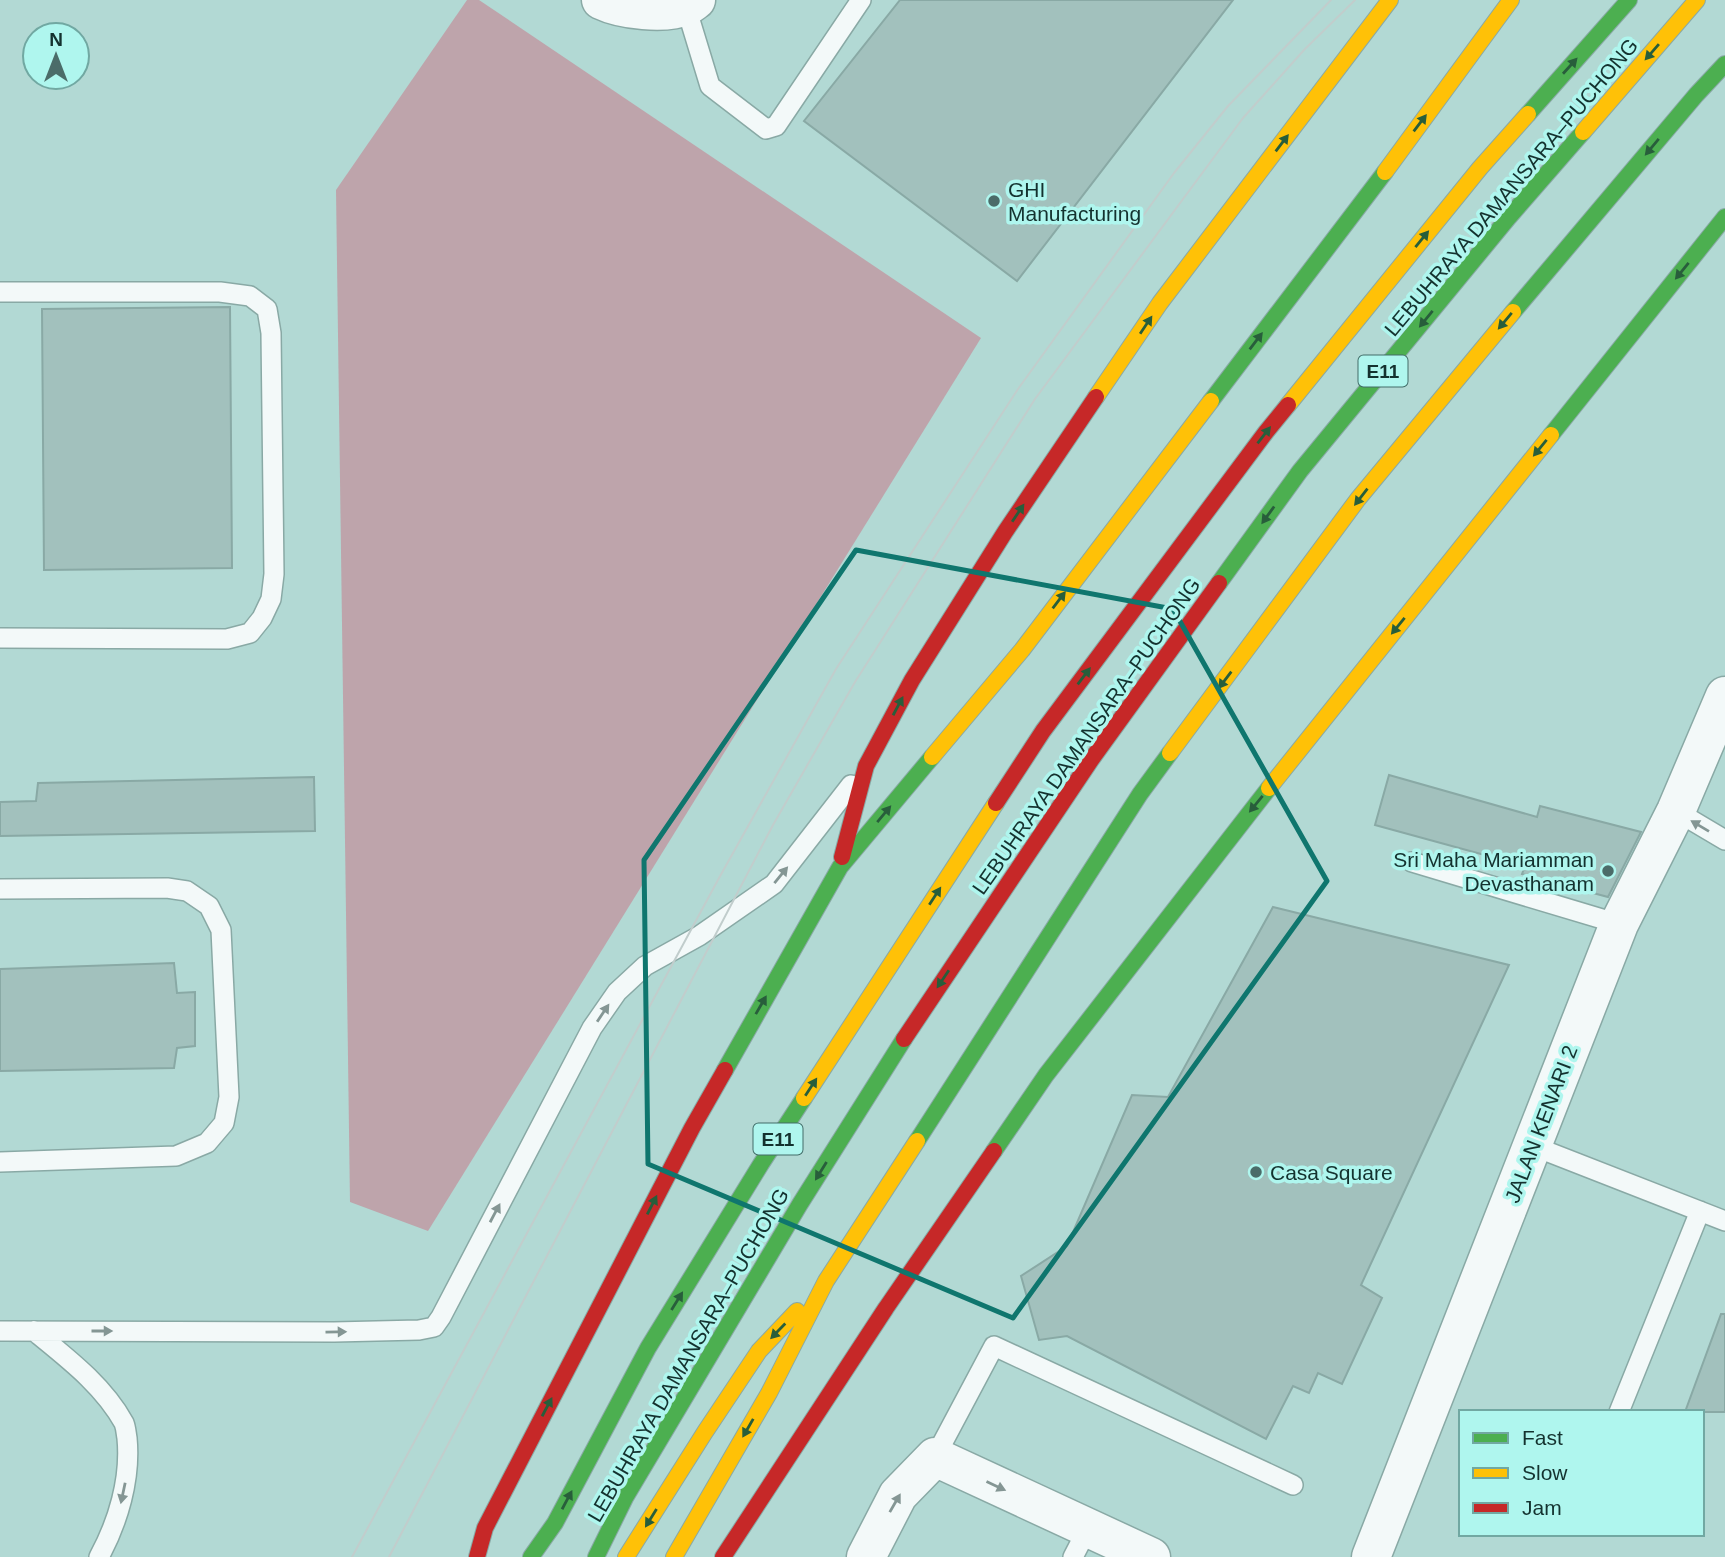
<svg xmlns="http://www.w3.org/2000/svg" width="1725" height="1557" font-family="Arial,sans-serif">
  <rect width="100%" height="100%" fill="#b2d9d4"/>
  <!-- forest -->
  <path fill="#bea4ab" d="M 467,0 L 479,0 L 981,338 L 428,1231 L 350,1202 L 336,190 Z"/>
  <!-- building -->
  <path fill="#a2c1bd" stroke="#89a9a5" stroke-width="2" d="M 900,0 L 1233,0 L 1017,281 L 804,121 Z
    M 230,307 L 232,568 L 44,570 L 42,309 Z
    M 1389,775 L 1537,817 L 1540,806 L 1641,832 L 1608,897 L 1522,874 L 1525,866 L 1375,825 Z
    M 314,777 L 315,831 L 0,836 L 0,802 L 36,801 L 38,783 Z
    M 1273,907 L 1509,965 L 1361,1285 L 1382,1298 L 1342,1384 L 1318,1373 L 1309,1393 L 1293,1386 L 1266,1439 L 1067,1336 L 1039,1340 L 1021,1276 L 1067,1246 L 1132,1095 L 1168,1097 Z
    M 174,963 L 177,993 L 195,992 L 195,1046 L 177,1048 L 174,1068 L 0,1071 L 0,969 Z
    M 1721,1314 L 1725,1314 L 1725,1412 L 1685,1412 Z"/>
  <g fill="none" stroke-linecap="round" stroke-linejoin="round">
    <!-- lane casing -->
    <g stroke="#89a9a5" stroke-width="22">
      <path id="lane" d="M 686,7 L 710,86 L 766,129 L 776,126 L 861,0
        M 0,292 L 220,292 L 250,296 L 267,309 L 271,333 L 274,574 L 271,599 L 262,618 L 250,633 L 227,639 L 0,638
        M 1676,811 L 1725,840
        M 1412,862 L 1619,924
        M 0,889 L 167,888 L 187,891 L 209,906 L 221,930 L 229,1097 L 224,1123 L 207,1143 L 176,1156 L 0,1162
        M 1533,1146 L 1725,1221
        M 0,1331 L 334,1332 L 419,1330 L 434,1327 L 441,1317 L 592,1028 L 617,992 L 645,966 L 699,936 L 774,884 L 851,785
        M 34,1331 C 67,1358 103,1385 124,1423 C 126,1428 126,1433 127,1438 C 131,1479 118,1522 99,1557
        M 1619,1412 L 1700,1211
        M 935,1457 L 994,1346 L 1293,1485
        M 1073,1557 L 1088,1528"/>
    </g>
    <!-- street casing -->
    <g stroke="#89a9a5" stroke-width="41">
      <path id="street" d="M 601,0 C 622,10 665,15 686,6 C 690,5 693,2 696,0
        M 866,1557 L 898,1495 L 935,1457 L 1151,1557
        M 1371,1557 L 1619,924 L 1676,811 L 1725,696"/>
    </g>
    <!-- fast casing -->
    <g stroke="#89a9a5" stroke-width="18">
      <path id="fast" d="M 1528,114 L 1629,0
        M 1513,312 L 1696,95 L 1725,64
        M 1211,401 L 1385,172
        M 1551,435 L 1725,217
        M 1219,583 L 1300,471 L 1509,217 L 1583,132
        M 725,1070 L 840,867 L 932,757
        M 917,1141 L 1140,794 L 1170,753
        M 994,1151 L 1046,1075 L 1269,788
        M 531,1557 L 555,1523 L 648,1348 L 761,1164 L 804,1098
        M 596,1557 L 625,1498 L 800,1204 L 904,1039"/>
    </g>
    <!-- slow casing -->
    <g stroke="#89a9a5" stroke-width="18">
      <path id="slow" d="M 1583,132 L 1697,0
        M 1385,172 L 1511,0
        M 1096,397 L 1160,303 L 1390,0
        M 1288,405 L 1480,168 L 1528,114
        M 1170,753 L 1358,499 L 1513,312
        M 932,757 L 1022,650 L 1211,401
        M 1269,788 L 1551,435
        M 804,1098 L 996,803
        M 626,1557 L 705,1432 L 759,1351 L 797,1311
        M 674,1557 L 769,1393 L 826,1281 L 917,1141"/>
    </g>
    <!-- jam casing -->
    <g stroke="#89a9a5" stroke-width="18">
      <path id="jam" d="M 996,803 L 1043,731 L 1266,432 L 1288,405
        M 842,857 L 866,766 L 912,680 L 1005,532 L 1096,397
        M 904,1039 L 1091,760 L 1219,583
        M 477,1557 L 485,1528 L 692,1128 L 725,1070
        M 723,1557 L 886,1308 L 994,1151"/>
    </g>
    <!-- lane -->
    <use href="#lane" stroke="#f3f9f9" stroke-width="19"/>
    <!-- street -->
    <use href="#street" stroke="#f3f9f9" stroke-width="38"/>
    <!-- fast -->
    <use href="#fast" stroke="#4caf50" stroke-width="16"/>
    <!-- slow -->
    <use href="#slow" stroke="#ffc107" stroke-width="16"/>
    <!-- jam -->
    <use href="#jam" stroke="#c62828" stroke-width="16"/>
    <!-- tram -->
    <path stroke="#c1cdcc" stroke-width="2" d="M 352,1557 L 719,878 L 836,669 L 1018,389 L 1174,173 L 1228,106 L 1331,0
      M 389,1557 L 773,825 L 855,682 L 1035,399 L 1243,118 L 1304,50 L 1355,0"/>
  </g>
  <!-- one-way arrows -->
  <defs><path id="oneway-solid" d="M-6-.8H1V-3.2L6.5 0L1 3.2V.8H-6Z" transform="scale(1.75)"/></defs>
  <g fill="#285e3b">
    <use href="#oneway-solid" transform="translate(1652 52) rotate(131)"/>
    <use href="#oneway-solid" transform="translate(1570 66) rotate(-48)"/>
    <use href="#oneway-solid" transform="translate(1420 123) rotate(-53)"/>
    <use href="#oneway-solid" transform="translate(1282 143) rotate(-53)"/>
    <use href="#oneway-solid" transform="translate(1652 147) rotate(130)"/>
    <use href="#oneway-solid" transform="translate(1422 239) rotate(-51)"/>
    <use href="#oneway-solid" transform="translate(1682 271) rotate(129)"/>
    <use href="#oneway-solid" transform="translate(1426 319) rotate(129)"/>
    <use href="#oneway-solid" transform="translate(1505 321) rotate(130)"/>
    <use href="#oneway-solid" transform="translate(1146 325) rotate(-56)"/>
    <use href="#oneway-solid" transform="translate(1256 341) rotate(-53)"/>
    <use href="#oneway-solid" transform="translate(1264 435) rotate(-52)"/>
    <use href="#oneway-solid" transform="translate(1540 448) rotate(129)"/>
    <use href="#oneway-solid" transform="translate(1361 497) rotate(128)"/>
    <use href="#oneway-solid" transform="translate(1018 513) rotate(-56)"/>
    <use href="#oneway-solid" transform="translate(1268 515) rotate(126)"/>
    <use href="#oneway-solid" transform="translate(1059 600) rotate(-53)"/>
    <use href="#oneway-solid" transform="translate(1398 626) rotate(129)"/>
    <use href="#oneway-solid" transform="translate(1084 676) rotate(-53)"/>
    <use href="#oneway-solid" transform="translate(1225 680) rotate(127)"/>
    <use href="#oneway-solid" transform="translate(898 706) rotate(-62)"/>
    <use href="#oneway-solid" transform="translate(1256 804) rotate(129)"/>
    <use href="#oneway-solid" transform="translate(884 814) rotate(-50)"/>
    <use href="#oneway-solid" transform="translate(935 896) rotate(-57)"/>
    <use href="#oneway-solid" transform="translate(943 979) rotate(124)"/>
    <use href="#oneway-solid" transform="translate(761 1005) rotate(-60)"/>
    <use href="#oneway-solid" transform="translate(811 1087) rotate(-57)"/>
    <use href="#oneway-solid" transform="translate(821 1171) rotate(122)"/>
    <use href="#oneway-solid" transform="translate(652 1205) rotate(-63)"/>
    <use href="#oneway-solid" transform="translate(677 1301) rotate(-58)"/>
    <use href="#oneway-solid" transform="translate(778 1331) rotate(134)"/>
    <use href="#oneway-solid" transform="translate(547 1407) rotate(-62)"/>
    <use href="#oneway-solid" transform="translate(748 1428) rotate(120)"/>
    <use href="#oneway-solid" transform="translate(567 1500) rotate(-62)"/>
    <use href="#oneway-solid" transform="translate(651 1518) rotate(122)"/>
  </g>
  <g fill="#849694">
    <use href="#oneway-solid" transform="translate(1700 826) rotate(-149)"/>
    <use href="#oneway-solid" transform="translate(781 875) rotate(-51)"/>
    <use href="#oneway-solid" transform="translate(603 1013) rotate(-56)"/>
    <use href="#oneway-solid" transform="translate(495 1213) rotate(-62)"/>
    <use href="#oneway-solid" transform="translate(102 1331)"/>
    <use href="#oneway-solid" transform="translate(336 1332) rotate(-1)"/>
    <use href="#oneway-solid" transform="translate(996 1486) rotate(25)"/>
    <use href="#oneway-solid" transform="translate(123 1493) rotate(102)"/>
    <use href="#oneway-solid" transform="translate(895 1503) rotate(-60)"/>
  </g>
  <!-- marked area -->
  <path fill="none" stroke="#0f766e" stroke-width="5" stroke-linejoin="round" d="M 856,550 L 1173,609 L 1327,881 L 1013,1318 L 648,1164 L 644,860 Z"/>
  <!-- markers -->
  <g fill="#4b6c69" stroke="#aff6ee" stroke-width="2.5">
    <circle cx="994" cy="201" r="7"/>
    <circle cx="1608" cy="871" r="7"/>
    <circle cx="1256" cy="1172" r="7"/>
  </g>
  <g text-anchor="middle" dominant-baseline="central" stroke-width="7" stroke-linejoin="round" paint-order="stroke">
    <!-- shield labels -->
    <g fill="#aff6ee" stroke="#426d68" stroke-width="2">
      <rect x="1358.5" y="355.5" width="49" height="31" rx="5"/>
      <rect x="753.5" y="1123.5" width="49" height="31" rx="5"/>
    </g>
    <g font-size="19" font-weight="bold" fill="#14322f">
      <text x="1383" y="371">E11</text>
      <text x="778" y="1139">E11</text>
    </g>
    <!-- street labels -->
    <g font-size="21" fill="#14322f" stroke="#aff6ee">
      <text transform="translate(1511 187) rotate(-50)">LEBUHRAYA DAMANSARA–PUCHONG</text>
      <text transform="translate(1086 736) rotate(-55)">LEBUHRAYA DAMANSARA–PUCHONG</text>
      <text transform="translate(1541 1124) rotate(-69)">JALAN KENARI 2</text>
      <text transform="translate(688 1355) rotate(-60)">LEBUHRAYA DAMANSARA–PUCHONG</text>
    </g>
    <!-- poi labels -->
    <g font-size="21" fill="#14322f" stroke="#aff6ee" text-anchor="start">
      <text x="1008" y="189">GHI<tspan x="1008" dy="24">Manufacturing</tspan></text>
      <text x="1594" y="859" text-anchor="end">Sri Maha Mariamman<tspan x="1594" dy="24">Devasthanam</tspan></text>
      <text x="1270" y="1172">Casa Square</text>
    </g>
  </g>
  <!-- legend -->
  <rect x="1459" y="1410" width="245" height="126" fill="#aff6ee" stroke="#71a8a2" stroke-width="2"/>
  <rect x="1473" y="1433" width="35" height="10" fill="#4caf50" stroke="#71a8a2" stroke-width="2"/>
  <text x="1522" y="1445" font-size="21" fill="#14322f">Fast</text>
  <rect x="1473" y="1468" width="35" height="10" fill="#ffc107" stroke="#71a8a2" stroke-width="2"/>
  <text x="1522" y="1480" font-size="21" fill="#14322f">Slow</text>
  <rect x="1473" y="1503" width="35" height="10" fill="#c62828" stroke="#71a8a2" stroke-width="2"/>
  <text x="1522" y="1515" font-size="21" fill="#14322f">Jam</text>
  <!-- north arrow -->
  <g transform="translate(56 56)"><circle r="33" fill="#aff6ee" stroke="#71a8a2" stroke-width="2"/>
  <path d="M0-5L12 26L0 18L-12 26Z" fill="#4b6c69"/>
  <text y="-10" font-size="19" font-weight="bold" text-anchor="middle" fill="#14322f">N</text>
  </g>
</svg>
